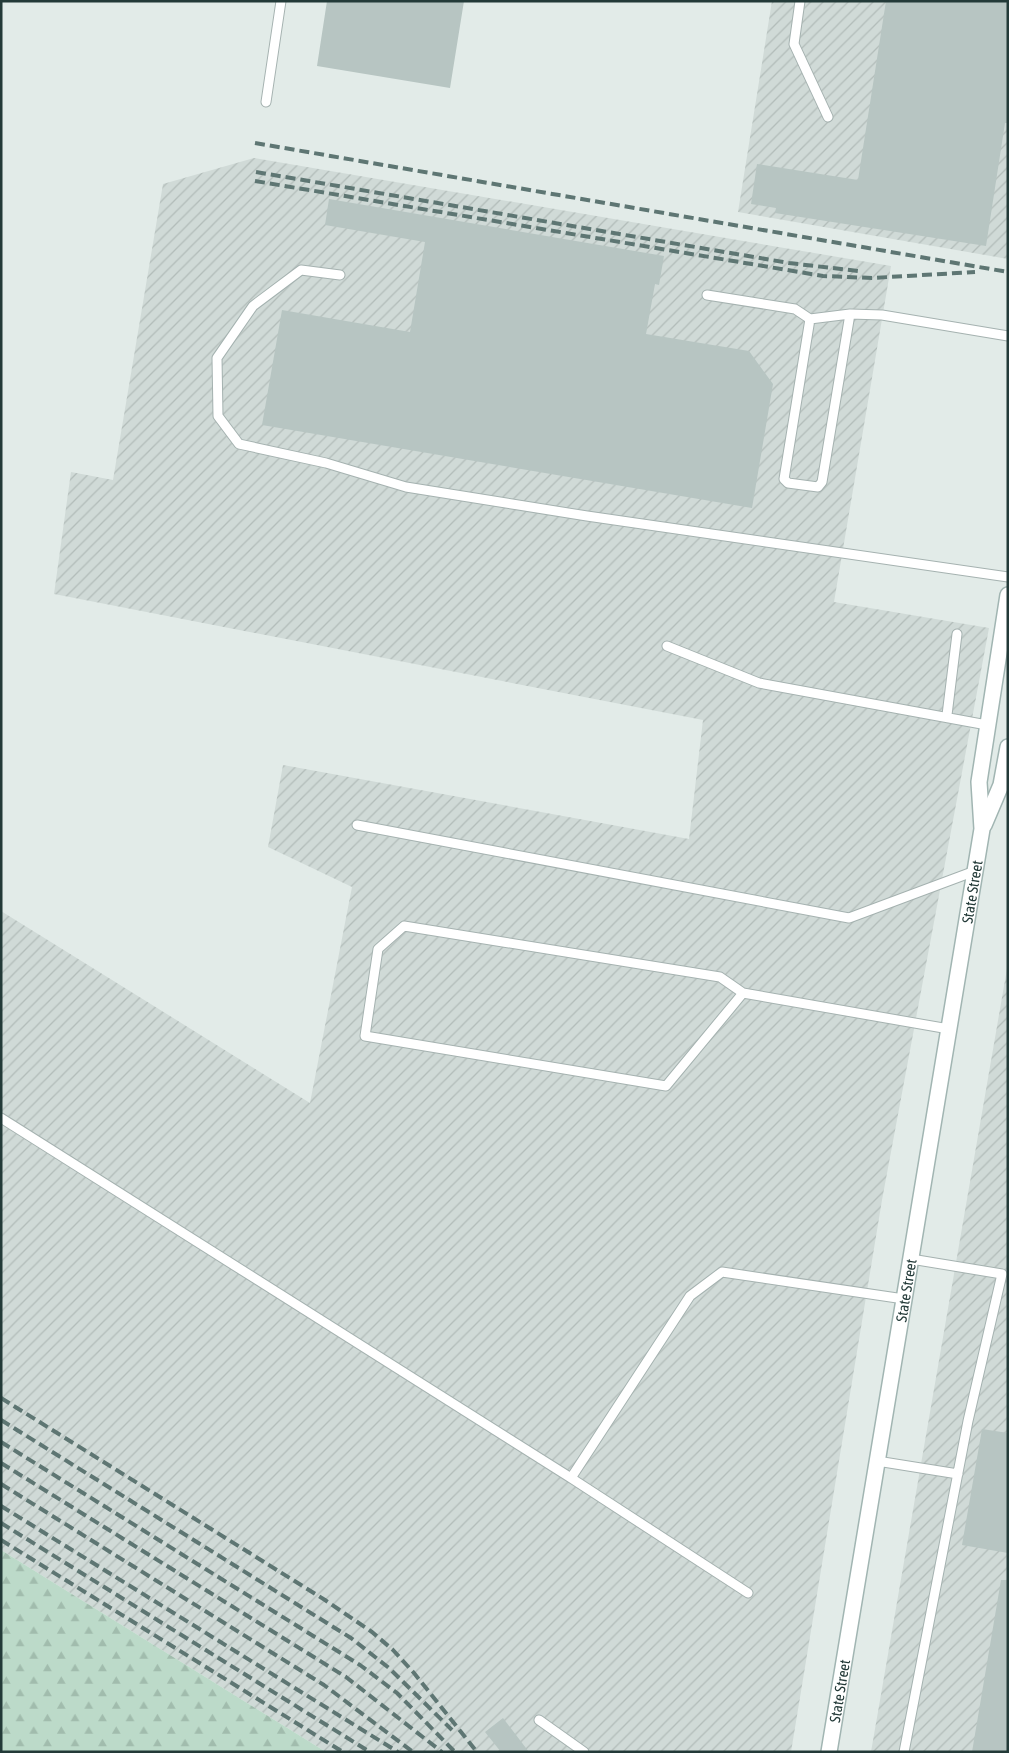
<svg xmlns="http://www.w3.org/2000/svg" width="1009" height="1753" font-family="'Asap Condensed',sans-serif">
  <defs>
    <pattern id="industrial-furrows" width="10" height="10" patternUnits="userSpaceOnUse" patternTransform="scale(1.25)"><rect width="10" height="10" fill="#d0dad7"/><path d="M-1 1l2-2M0 10L10 0M9 11l2-2" fill="none" stroke="#b2bcb9"/></pattern>
    <pattern id="forest-firs" width="22" height="20" patternUnits="userSpaceOnUse" patternTransform="scale(1.25)"><rect width="22" height="20" fill="#bcdac9"/><path d="M5 1l3.5 6h-7zM16 11l3.5 6h-7z" fill="#a1bcad"/></pattern>
  </defs>
  <rect width="100%" height="100%" fill="#e2ebe8"/>
  <!-- industrial -->
  <path fill="url(#industrial-furrows)" d="M 772,1 L 1008,1 L 1008,259 L 738,212 Z
    M 254,158 L 891,266 L 834,602 L 989,628 L 882,1200 L 791,1752 L 326,1752 L 1,1550 L 1,911 L 310,1103 L 352,887 L 268,847 L 283,765 L 689,839 L 703,720 L 54,594 L 71,472 L 113,480 L 163,184 Z
    M 1008,963 L 1008,1752 L 871,1752 Z"/>
  <!-- forest -->
  <path fill="url(#forest-firs)" d="M 1,1550 L 326,1752 L 1,1752 Z"/>
  <!-- building -->
  <path fill="#b7c5c2" d="M 327,1 L 464,1 L 450,88 L 317,66 Z
    M 886,1 L 1008,1 L 1008,123 L 1005,123 L 986,246 L 775,213 L 776,208 L 751,204 L 757,164 L 858,180 Z
    M 329,199 L 664,256 L 659,285 L 655,284 L 646,334 L 749,351 L 773,384 L 752,508 L 262,425 L 282,310 L 410,332 L 425,242 L 325,225 Z
    M 982,1429 L 1008,1433 L 1008,1553 L 962,1545 Z
    M 1001,1580 L 1008,1580 L 1008,1752 L 972,1752 Z
    M 503,1718 L 529,1752 L 501,1752 L 485,1732 Z"/>
  <g fill="none" stroke-linecap="round" stroke-linejoin="round">
    <!-- lane casing -->
    <g stroke="#a5b2b0" stroke-width="11">
      <path id="lane" d="M 800,1 L 794,44 L 828,117
        M 266,102 L 281,1
        M 340,275 L 301,270 L 253,306 L 217,358 L 218,416 L 239,444 L 326,463 L 406,487 L 587,516 L 1008,577
        M 707,295 L 795,309 L 810,319 L 784,479 L 788,483 L 818,487 L 822,482 L 850,314 L 882,315 L 1008,336
        M 810,319 L 850,314
        M 957,634 L 947,715 L 949,718 L 987,725
        M 667,646 L 759,683 L 949,718
        M 357,825 L 849,918 L 975,871
        M 743,993 L 666,1086 L 365,1036 L 378,949 L 404,926 L 720,977 L 743,993 L 949,1029
        M 1,1118 L 571,1478 L 690,1296 L 722,1272 L 904,1299
        M 877,1461 L 958,1474
        M 571,1478 L 748,1593
        M 539,1720 L 584,1752
        M 904,1752 L 968,1421 L 1002,1274 L 911,1259"/>
    </g>
    <!-- secondary casing -->
    <g stroke="#a1b5b2" stroke-width="18">
      <g id="secondary">
        <path d="M 984,825 L 1001,785 L 1008,747"/>
        <path id="s1" d="M 829,1752 L 982,829 L 979,782 L 1008,595"/>
      </g>
    </g>
    <!-- lane -->
    <use href="#lane" stroke="#fff" stroke-width="9"/>
    <!-- secondary -->
    <use href="#secondary" stroke="#fff" stroke-width="15"/>
    <!-- rail -->
    <path stroke="#5e7673" stroke-width="4" stroke-dasharray="10 5" stroke-linecap="butt" d="M 255,143 L 1008,272
      M 256,172 L 789,263 L 858,271
      M 255,181 L 823,276 L 872,278 L 975,272
      M 1,1398 L 325,1600 L 372,1632 L 393,1650 L 414,1673 L 477,1752
      M 1,1420 L 351,1638 L 389,1668 L 452,1730
      M 1,1442 L 360,1665 L 397,1693 L 455,1752
      M 1,1463 L 346,1677 L 442,1752
      M 1,1484 L 324,1685 L 413,1752
      M 1,1506 L 398,1752
      M 1,1523 L 370,1752
      M 1,1540 L 343,1752"/>
  </g>
  <g text-anchor="middle" dominant-baseline="central" stroke-width="4" stroke-linejoin="round" paint-order="stroke">
    <!-- street labels -->
    <g font-size="15" fill="#233a38" stroke="#f2f7f6">
      <text stroke="none"><textPath href="#s1" startOffset="872">State Street</textPath></text>
      <text stroke="none"><textPath href="#s1" startOffset="468">State Street</textPath></text>
      <text stroke="none"><textPath href="#s1" startOffset="62">State Street</textPath></text>
    </g>
  </g>
  <!-- border -->
  <rect width="1009" height="1753" fill="none" stroke="#233a38" stroke-width="5"/>
</svg>
